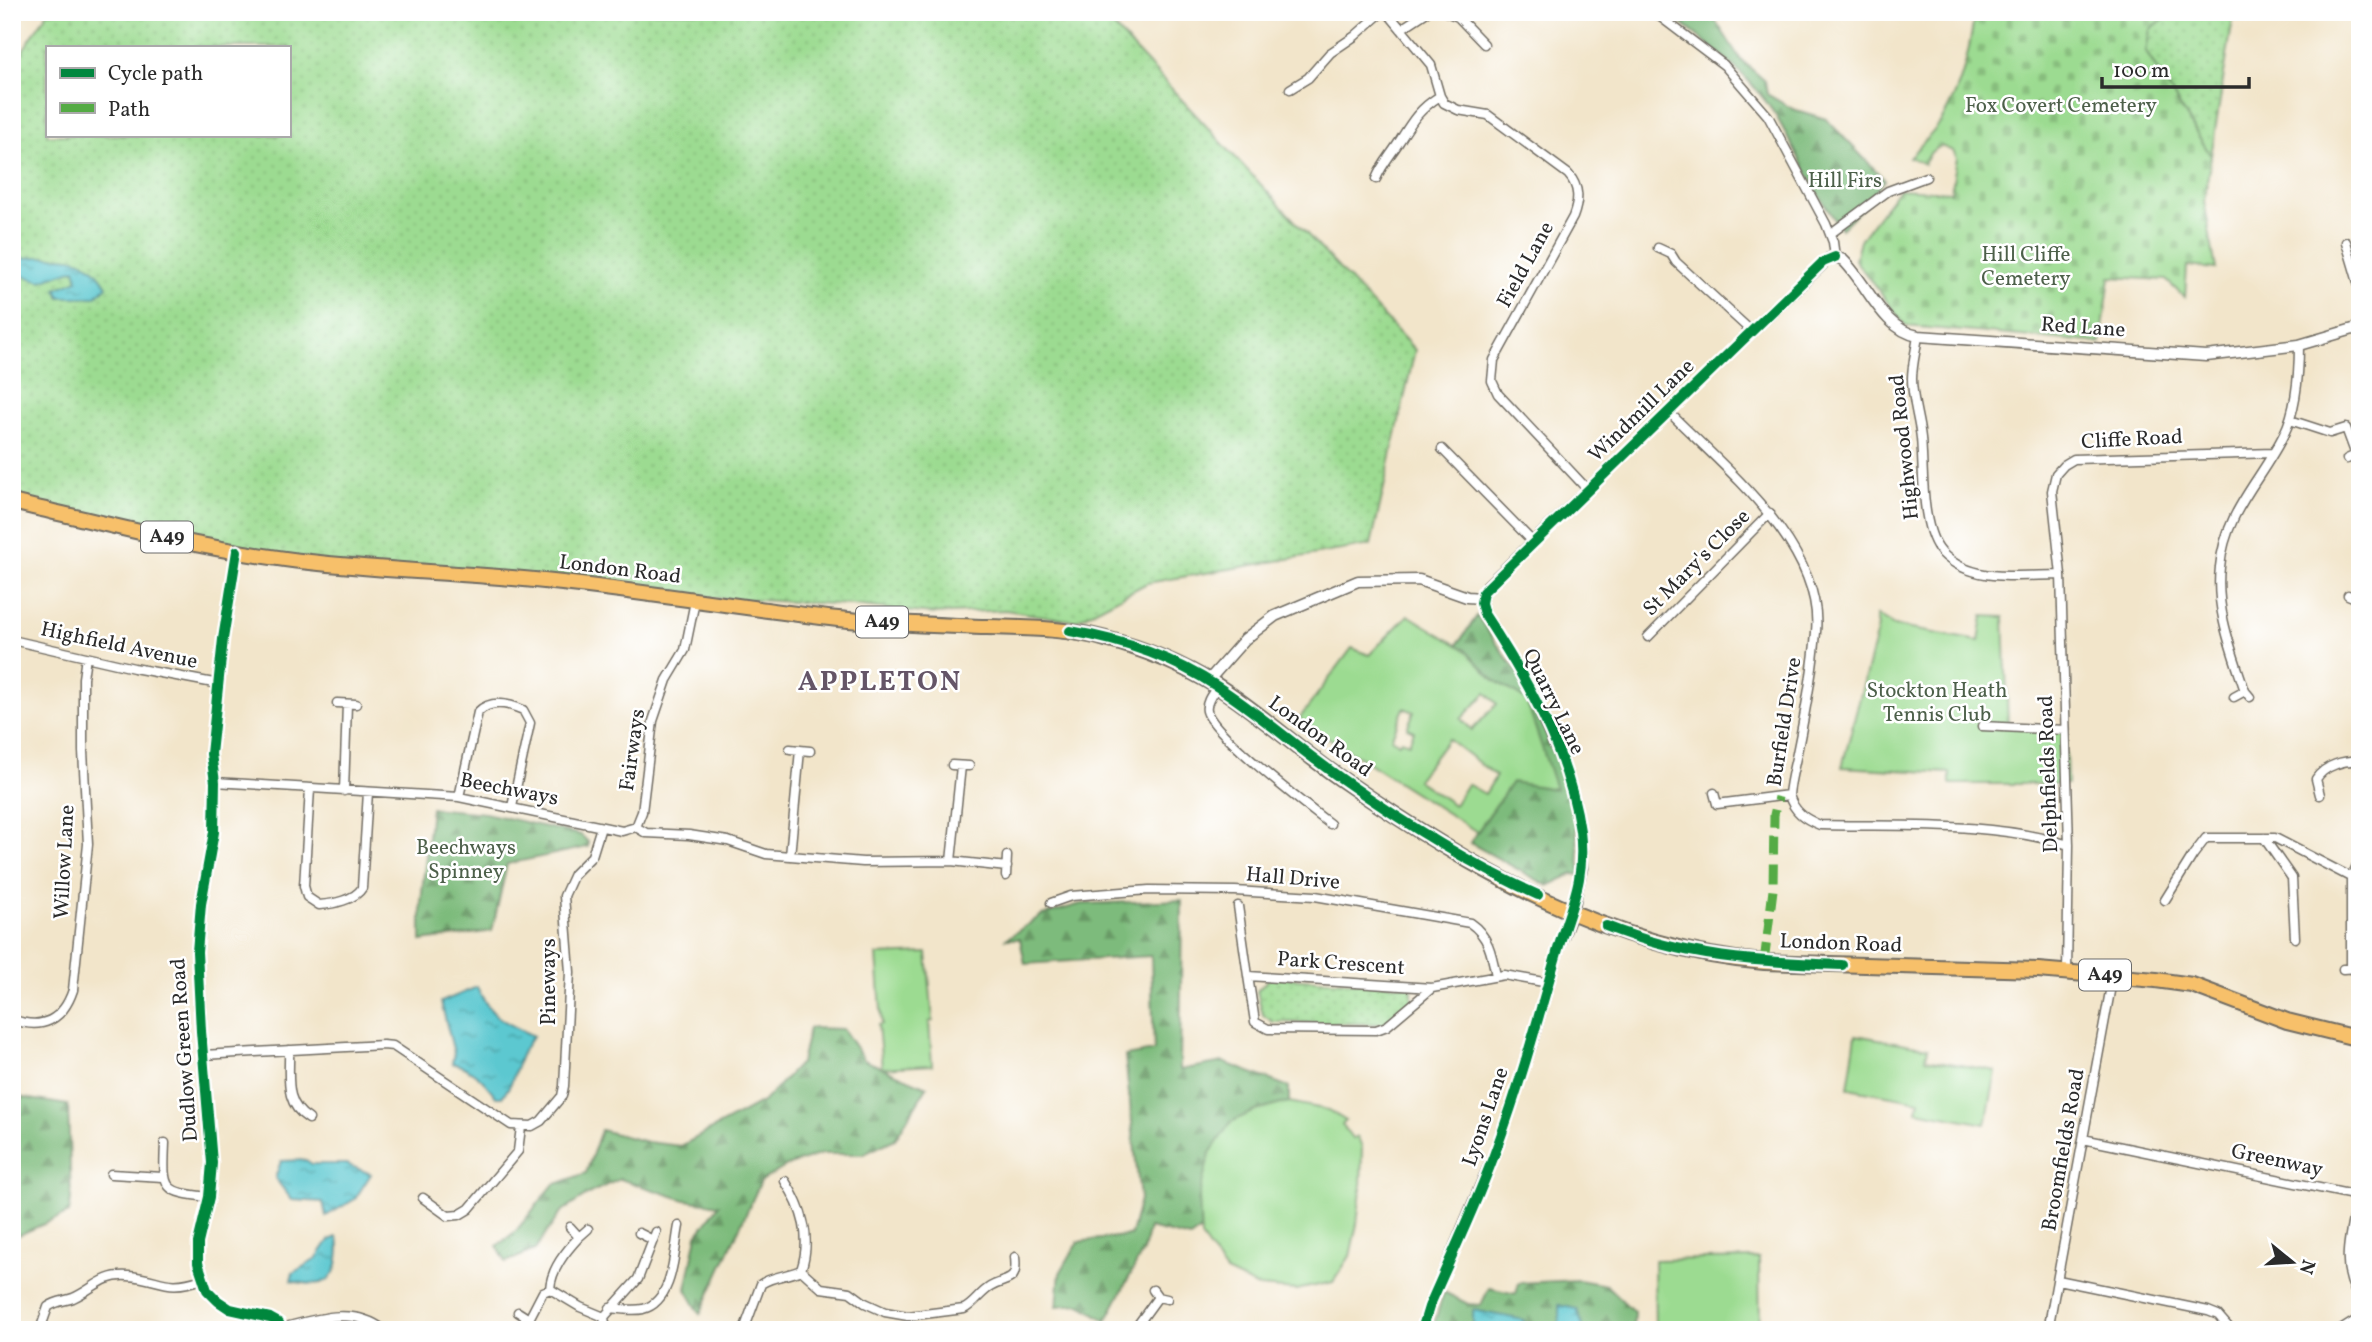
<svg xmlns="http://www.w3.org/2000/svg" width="2372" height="1342" font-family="Vollkorn,serif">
  <defs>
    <pattern id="grass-dots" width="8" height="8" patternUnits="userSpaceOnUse" patternTransform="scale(1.75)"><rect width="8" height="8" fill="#9cdb91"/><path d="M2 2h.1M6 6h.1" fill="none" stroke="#87bc7d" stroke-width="1.8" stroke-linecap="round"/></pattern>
    <pattern id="forest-firs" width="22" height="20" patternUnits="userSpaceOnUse" patternTransform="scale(1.75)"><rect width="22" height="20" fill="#7dbb7b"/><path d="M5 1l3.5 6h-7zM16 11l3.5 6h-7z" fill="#679865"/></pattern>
    <pattern id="cemetery-stones" width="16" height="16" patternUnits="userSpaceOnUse" patternTransform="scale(1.75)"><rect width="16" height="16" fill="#9cdb91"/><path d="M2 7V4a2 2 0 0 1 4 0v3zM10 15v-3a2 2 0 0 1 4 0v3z" fill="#87bc7d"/></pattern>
    <pattern id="water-ripples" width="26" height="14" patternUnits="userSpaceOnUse" patternTransform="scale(1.75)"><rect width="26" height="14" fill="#5bc8d0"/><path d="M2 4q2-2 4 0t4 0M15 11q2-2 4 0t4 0" fill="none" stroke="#4ba3a9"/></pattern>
  </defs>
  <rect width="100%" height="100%" fill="#fff"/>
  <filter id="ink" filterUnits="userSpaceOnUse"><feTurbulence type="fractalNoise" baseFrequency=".0143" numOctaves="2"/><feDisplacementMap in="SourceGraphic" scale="14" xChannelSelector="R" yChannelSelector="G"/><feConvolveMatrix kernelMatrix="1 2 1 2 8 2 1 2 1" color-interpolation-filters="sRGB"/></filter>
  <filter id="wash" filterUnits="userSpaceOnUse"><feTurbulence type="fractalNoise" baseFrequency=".00686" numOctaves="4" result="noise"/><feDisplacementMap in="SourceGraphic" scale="28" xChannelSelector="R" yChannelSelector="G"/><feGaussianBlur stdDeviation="1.57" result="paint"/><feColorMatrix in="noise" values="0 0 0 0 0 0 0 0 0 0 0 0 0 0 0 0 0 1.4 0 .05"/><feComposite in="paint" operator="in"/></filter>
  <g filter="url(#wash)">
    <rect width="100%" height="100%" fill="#f2e5ca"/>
    <!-- grass -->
    <path fill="url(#grass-dots)" stroke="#64835e" stroke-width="2" fill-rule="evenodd" d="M 48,12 L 1100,12 L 1415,350 L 1371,545 L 1147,583 L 1075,621 L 1005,610 L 932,614 L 853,605 L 658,595 L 283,559 L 12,502 L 12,67 ZM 47,47 L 289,47 L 289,135 L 47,135 Z
      M 2176,12 L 2234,12 L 2211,156 L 2146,52 L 2150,29 Z
      M 1270,977 L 1412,986 L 1412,1005 L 1385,1024 L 1273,1022 L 1263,1015 L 1257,991 Z"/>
    <!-- forest -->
    <path fill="url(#forest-firs)" stroke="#547353" stroke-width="2" d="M 1666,12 L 1710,12 L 1740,59 L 1765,81 L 1767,94 L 1793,109 L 1826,119 L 1885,180 L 1875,191 L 1877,193 L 1841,229 C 1815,193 1798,154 1776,116 C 1748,72 1707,43 1666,12 Z
      M 1477,616 L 1530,690 L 1573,797 L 1581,875 L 1573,874 L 1548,886 L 1470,843 L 1512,782 L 1555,789 L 1526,700 L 1494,680 L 1464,649 L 1457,645 Z
      M 431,808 L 485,813 L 581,835 L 588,842 L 588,847 L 507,864 L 492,931 L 421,941 L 421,902 Z
      M 1182,900 L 1180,1070 L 1223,1062 L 1289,1087 L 1289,1102 L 1252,1112 L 1199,1196 L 1201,1230 L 1190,1238 L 1149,1228 L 1143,1251 L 1106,1321 L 1080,1304 L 1057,1306 L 1060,1273 L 1078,1242 L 1131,1235 L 1140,1199 L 1125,1056 L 1154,1051 L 1151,956 L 1025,964 L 1020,939 L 1006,939 L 1042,915 L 1081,904 Z
      M 809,1028 L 843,1029 L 864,1060 L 927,1087 L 895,1139 L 864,1154 L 822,1154 L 789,1165 L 761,1181 L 700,1314 L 686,1289 L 697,1235 L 719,1205 L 685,1200 L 620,1179 L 592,1192 L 561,1212 L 535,1250 L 506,1262 L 497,1246 L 516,1231 L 553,1185 L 586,1173 L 601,1130 L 647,1142 L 681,1146 L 764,1101 L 801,1062 Z
      M 12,1096 L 68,1105 L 71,1200 L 69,1213 L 12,1238 Z
      M 1579,1280 L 1606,1285 L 1634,1312 L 1633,1330 L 1432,1330 L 1444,1292 L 1468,1304 L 1481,1305 L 1489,1288 L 1516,1294 L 1519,1283 Z"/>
    <!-- cemetery -->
    <path fill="url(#cemetery-stones)" stroke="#64835e" stroke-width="2" d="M 1975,12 L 2176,12 L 2150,29 L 2146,52 L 2211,156 L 2204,201 L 2216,269 L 2187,266 L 2185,298 L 2166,280 L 2110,277 L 2101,343 L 1906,326 L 1855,260 L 1860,240 L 1899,189 L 1951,192 L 1957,158 L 1953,151 L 1941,146 L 1931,152 L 1924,164 L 1909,157 C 1920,146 1933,134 1941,121 C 1963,87 1969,51 1975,12 Z"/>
    <!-- park -->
    <path fill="#9cdb91" stroke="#64835e" stroke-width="2" fill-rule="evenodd" d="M 1408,615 L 1464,649 L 1494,680 L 1526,700 L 1556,789 L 1512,782 L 1477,832 L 1299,719 L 1352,648 L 1369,655 ZM 1486,693 L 1497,704 L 1472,730 L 1461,719 ZM 1404,708 L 1414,712 L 1407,728 L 1414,731 L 1409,743 L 1401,740 L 1399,743 L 1391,739 ZM 1448,739 L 1496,776 L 1485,794 L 1467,784 L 1454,805 L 1417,780 Z
      M 1876,615 L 1894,626 L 1979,641 L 1983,616 L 2004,617 L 2008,727 L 2065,730 L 2067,784 L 1950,784 L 1950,773 L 1842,767 L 1878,627 Z
      M 927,953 L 933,1021 L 929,1022 L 932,1065 L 882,1068 L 878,1025 L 882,1024 L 877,955 Z
      M 1856,1035 L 1928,1048 L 1926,1059 L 1996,1071 L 1986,1124 L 1917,1111 L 1919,1101 L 1848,1088 Z
      M 1289,1102 L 1328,1110 L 1346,1121 L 1342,1125 L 1353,1139 L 1357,1137 L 1362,1147 L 1361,1189 L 1357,1224 L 1350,1256 L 1333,1282 L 1296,1290 L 1258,1287 L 1226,1272 L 1201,1237 L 1199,1196 L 1210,1153 L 1231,1122 L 1252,1112 Z
      M 1759,1258 L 1760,1330 L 1655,1330 L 1654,1260 Z"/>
    <!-- water -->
    <path fill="url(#water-ripples)" stroke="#437a7e" stroke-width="2" d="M 37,257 C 70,257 89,255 107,286 L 95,297 L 60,297 L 56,289 L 78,280 L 75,269 L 41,281 L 21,275 L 17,259 Z
      M 477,987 C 492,1020 504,1021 533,1036 C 514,1058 518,1079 502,1097 L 496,1097 C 484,1080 472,1068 452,1063 L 454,1053 L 441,1002 Z
      M 306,1160 L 312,1164 L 346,1164 L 371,1174 L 355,1199 L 326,1216 L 323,1202 L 292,1200 L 275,1178 L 281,1161 Z
      M 337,1237 C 340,1244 339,1251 338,1259 C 334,1288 315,1286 291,1281 L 293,1273 L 316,1259 L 329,1240 Z
      M 1559,1305 L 1577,1309 L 1584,1330 L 1559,1328 Z
      M 1473,1310 L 1524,1320 L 1522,1330 L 1473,1328 Z"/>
  </g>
  <g filter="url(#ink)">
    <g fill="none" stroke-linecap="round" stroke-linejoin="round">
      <!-- minor casing -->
      <g stroke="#716c63" stroke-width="11">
        <path id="minor" d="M 1387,12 L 1431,65 L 1440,96 L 1444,103 L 1458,110 L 1488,115 L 1568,174 C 1580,187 1579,201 1573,217 L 1494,360 L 1492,381 L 1498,394 L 1588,490
          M 1446,12 L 1458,17 L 1484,44
          M 1654,12 L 1724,65 L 1768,116 L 1826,224 L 1833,242 L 1835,257
          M 1401,29 L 1427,12
          M 1290,89 L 1308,78 L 1330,53 L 1355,36 L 1382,12
          M 1376,179 C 1382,164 1391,155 1399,142 C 1412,121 1419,109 1440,96
          M 1830,234 L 1888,191 L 1926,177
          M 2346,242 L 2360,289
          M 1658,248 L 1671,254 L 1676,262 L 1751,331
          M 1918,336 C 1916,350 1912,365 1912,379 C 1912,399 1919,419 1921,438 C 1924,469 1920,529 1942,553 C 1972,584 2022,575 2061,575
          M 1669,412 C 1723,467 1824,546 1816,632 C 1813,672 1805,714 1797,753 C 1794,768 1790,781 1789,795 C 1794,812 1805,819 1820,825 C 1903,827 1989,821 2069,845
          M 2290,420 L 2330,433 L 2346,428 L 2356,455 L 2347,459
          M 1442,449 L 1533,542
          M 237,551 L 223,639 L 211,754 L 215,782 L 214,832 L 201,904 L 197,952 L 201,1031 L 212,1163 L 209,1197 L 198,1243 L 198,1263 L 207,1290 L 218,1301 L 230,1309 L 270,1318 L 279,1323 L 282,1330
          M 2348,595 L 2360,600
          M 1648,637 L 1770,513
          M 12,640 L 134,668 L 219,684
          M 1217,687 C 1213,693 1205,702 1207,711 C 1212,733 1308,807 1330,824
          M 2245,691 C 2232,651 2215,610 2220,567 C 2225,511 2261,481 2284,434 C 2297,408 2299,373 2299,345
          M 2234,697 L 2245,691 L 2250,697
          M 337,703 L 356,704
          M 1982,726 L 2065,730
          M 790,749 L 810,751
          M 952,765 L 969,766
          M 215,782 L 459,797 L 622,831 L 636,827 L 646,833 L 689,835 L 728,841 L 766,854 L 863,862 L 951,861 L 1007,867
          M 310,789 L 304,886 L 307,897 L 319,905 C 333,904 355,900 362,888 L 368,792
          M 344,791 L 347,704
          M 1714,793 L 1717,804 L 1789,795
          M 2320,795 L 2316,779 C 2325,765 2344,760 2360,761
          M 459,797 L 478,712 C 490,700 508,703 523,710 L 530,723 L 512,807
          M 636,827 L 642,812 L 653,721 L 667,680 L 685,650 L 695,601
          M 2264,838 L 2292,878 L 2295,938
          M 790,856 L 800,750
          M 951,861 L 961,766
          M 1006,876 L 1007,856
          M 2165,900 L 2193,855 L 2206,838 L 2275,838 L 2360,882
          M 1051,903 L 1071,896 L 1149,890 L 1235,891 L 1315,896 L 1470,923 C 1489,936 1492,955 1496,976
          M 1238,906 L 1248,976
          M 2343,969 L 2357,968
          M 2351,969 L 2351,878 L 2360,859
          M 2067,972 L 2069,845 L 2061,575 L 2052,491 L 2056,474 L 2064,465 L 2074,459 L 2273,453
          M 1432,988 L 1387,1026 L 1376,1030 L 1268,1029 L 1255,1022 L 1248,976 L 1432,988 L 1504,975 L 1549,983
          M 12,1019 C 42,1031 63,1020 73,990 L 88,844 L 83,751 L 83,678 L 86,657
          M 289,1050 C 290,1077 283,1103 309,1119
          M 203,1055 L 383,1045 L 393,1046 L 511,1125 L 532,1126 L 541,1121 L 562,1096 L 564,1086 L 570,972 L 564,896 L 574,874 L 592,856 L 601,827
          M 2083,1139 L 2358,1196 C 2351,1231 2338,1267 2360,1299
          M 165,1143 C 163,1190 162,1192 209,1197
          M 111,1174 L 163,1177
          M 785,1181 C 803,1209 812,1238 801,1270
          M 423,1198 L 448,1216 L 459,1215 L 469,1209 L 518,1151 L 521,1127
          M 570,1227 L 579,1237 L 588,1229
          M 639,1233 L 653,1240 L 656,1232
          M 2058,1280 L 2208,1311 L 2218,1315 L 2231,1330
          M 550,1289 L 580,1307 L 604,1317 L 606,1330
          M 1153,1290 L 1158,1297 L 1167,1299
          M 610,1308 C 620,1309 633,1311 643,1309 C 674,1301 674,1251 679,1226
          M 518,1312 L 529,1319 L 524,1326
          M 604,1317 L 638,1279 L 653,1240
          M 529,1319 L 543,1292 L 550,1289 C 551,1269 566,1251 579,1237
          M 282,1328 C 316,1319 353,1306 384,1330
          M 40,1330 L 48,1307 C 56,1301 65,1301 73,1298 C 94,1289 102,1274 128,1276 C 161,1278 165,1292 202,1279
          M 744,1330 L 761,1284 C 773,1276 788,1276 801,1270 L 821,1288 L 850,1292 L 865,1303 L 885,1312 L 908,1316 L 964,1309 C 974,1304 980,1293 990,1287 C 1007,1277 1018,1284 1015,1257
          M 1134,1330 L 1158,1297
          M 2048,1330 L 2113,975
          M 2341,1330 L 2360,1318"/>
      </g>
      <!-- tertiary casing -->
      <g stroke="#716c63" stroke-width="13">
        <path id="tertiary" d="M 1208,681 L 1245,639 L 1275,616 L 1358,581 L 1419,580 L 1467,597 L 1481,598
          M 1422,1330 L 1429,1307 L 1497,1147 L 1531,1046 L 1559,947 L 1573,911 L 1582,868 L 1580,832 L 1573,797 L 1563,764 L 1530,690 L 1482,609 L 1481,598 L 1486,587 L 1829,258 L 1838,258 L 1843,260 C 1868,284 1882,329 1918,336 L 2206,356 L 2299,345 L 2360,327"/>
      </g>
      <!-- trunk casing -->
      <g stroke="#716c63" stroke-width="18">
        <path id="trunk" d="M 12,502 C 102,523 193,547 285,559 C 374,571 464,572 553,582 C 648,592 743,608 838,619 C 888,624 937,625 987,627 C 1027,628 1067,628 1106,639 C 1145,649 1183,665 1217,686 C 1261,714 1300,751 1343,780 C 1468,867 1610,950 1764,962 L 2038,970 L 2156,980 L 2192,985 L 2287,1021 L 2360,1039"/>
      </g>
      <!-- minor -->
      <use href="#minor" stroke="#fff" stroke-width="8"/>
      <!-- tertiary -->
      <use href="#tertiary" stroke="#fff" stroke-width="10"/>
      <!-- trunk -->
      <use href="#trunk" stroke="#f7c06b" stroke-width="14"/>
      <!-- quiet -->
      <path stroke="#54ab44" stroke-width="9" stroke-dasharray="18 9" stroke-linecap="butt" d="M 1764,962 L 1773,890 L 1774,815 L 1778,797"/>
      <!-- cycleway casing -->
      <g stroke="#fff" stroke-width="15">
        <path id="cycleway" d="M 237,551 L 223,639 L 211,754 L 215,782 L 214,832 L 201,904 L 197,952 L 201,1031 L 212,1163 L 209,1197 L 198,1243 L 198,1263 L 207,1290 L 218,1301 L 230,1309 L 270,1318 L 279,1323 L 282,1330
          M 1070,631 C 1123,640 1174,658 1218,687 C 1261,715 1300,750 1342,779 C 1404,823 1469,864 1538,895
          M 1606,926 C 1686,958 1757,962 1842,965
          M 1422,1330 L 1429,1307 C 1452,1254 1478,1201 1497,1147 C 1521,1082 1539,1015 1558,949 C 1571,904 1586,880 1580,831 C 1569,753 1527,679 1484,614 L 1481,603 L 1483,592 L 1823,262 L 1835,257"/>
      </g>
      <!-- cycleway -->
      <use href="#cycleway" stroke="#00873e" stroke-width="10"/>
    </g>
  </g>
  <g text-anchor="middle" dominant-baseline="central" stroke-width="5" stroke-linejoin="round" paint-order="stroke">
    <!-- shield labels -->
    <g fill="#fff" stroke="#6b6b6b" stroke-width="2">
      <rect x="141" y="521.5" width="52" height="31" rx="5"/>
      <rect x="856" y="606.5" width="52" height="31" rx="5"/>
      <rect x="2079" y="959.5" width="52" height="31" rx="5"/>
    </g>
    <g font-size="19" font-weight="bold" fill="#2b2b2b">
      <text x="167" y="537">A49</text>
      <text x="882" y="622">A49</text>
      <text x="2105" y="975">A49</text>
    </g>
    <!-- park labels -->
    <g font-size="21" fill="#4d604a" stroke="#fff">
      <text x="2061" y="106">Fox Covert Cemetery</text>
      <text x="1845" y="181">Hill Firs</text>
      <text x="2026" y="255">Hill Cliffe<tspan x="2026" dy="24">Cemetery</tspan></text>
      <text x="1937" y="691">Stockton Heath<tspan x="1937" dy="24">Tennis Club</tspan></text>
      <text x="466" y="848">Beechways<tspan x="466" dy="24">Spinney</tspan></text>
    </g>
    <!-- street labels -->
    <g font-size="21" fill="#2b2b2b" stroke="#fff">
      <text transform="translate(1526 265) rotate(-61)">Field Lane</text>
      <text transform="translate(2083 328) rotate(4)">Red Lane</text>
      <text transform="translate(1642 411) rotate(-44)">Windmill Lane</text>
      <text transform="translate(2132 440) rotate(-3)">Cliffe Road</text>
      <text transform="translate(1905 447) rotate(-96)">Highwood Road</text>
      <text transform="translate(1697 563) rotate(-45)">St Mary's Close</text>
      <text transform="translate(620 570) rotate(7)">London Road</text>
      <text transform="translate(119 646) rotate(12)">Highfield Avenue</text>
      <text transform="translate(1553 702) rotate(64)">Quarry Lane</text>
      <text transform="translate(1785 722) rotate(-81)">Burfield Drive</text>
      <text transform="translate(1320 737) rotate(36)">London Road</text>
      <text transform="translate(633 750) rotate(-82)">Fairways</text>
      <text transform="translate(2049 774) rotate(-92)">Delphfields Road</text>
      <text transform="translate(509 790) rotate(11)">Beechways</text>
      <text transform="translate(65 862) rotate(-87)">Willow Lane</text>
      <text transform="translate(1293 879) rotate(5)">Hall Drive</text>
      <text transform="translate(1841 944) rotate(2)">London Road</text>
      <text transform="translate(1341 964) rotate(4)">Park Crescent</text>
      <text transform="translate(549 982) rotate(-90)">Pineways</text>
      <text transform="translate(185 1050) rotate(-94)">Dudlow Green Road</text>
      <text transform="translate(1486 1117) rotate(-71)">Lyons Lane</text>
      <text transform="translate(2064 1150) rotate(-80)">Broomfields Road</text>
      <text transform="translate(2277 1161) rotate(12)">Greenway</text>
    </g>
    <!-- district labels -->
    <g font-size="28" font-weight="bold" letter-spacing="2" fill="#655567" stroke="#fff">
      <text x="880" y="682">APPLETON</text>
    </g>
  </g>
  <!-- margin -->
  <rect width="2372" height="1342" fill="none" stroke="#fff" stroke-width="42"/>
  <!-- legend -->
  <rect x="46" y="46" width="245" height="91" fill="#ffffff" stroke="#aaaaaa" stroke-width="2"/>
  <rect x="60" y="68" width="35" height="10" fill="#00873e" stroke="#aaaaaa" stroke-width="2"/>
  <text x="108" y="80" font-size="21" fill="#2b2b2b">Cycle path</text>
  <rect x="60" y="103" width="35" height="10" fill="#54ab44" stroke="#aaaaaa" stroke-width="2"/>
  <text x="108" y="116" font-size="21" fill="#2b2b2b">Path</text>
  <!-- north arrow -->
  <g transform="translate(2292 1262) rotate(108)" stroke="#ffffff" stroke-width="5" paint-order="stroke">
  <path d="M0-5L12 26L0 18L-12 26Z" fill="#2b2b2b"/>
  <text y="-10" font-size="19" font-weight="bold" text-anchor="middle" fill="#2b2b2b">N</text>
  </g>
  <!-- scale -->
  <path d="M2102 77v10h147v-10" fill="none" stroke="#2b2b2b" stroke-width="3.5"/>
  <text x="2113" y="77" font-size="21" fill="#2b2b2b" stroke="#ffffff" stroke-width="5" paint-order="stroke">100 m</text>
</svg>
